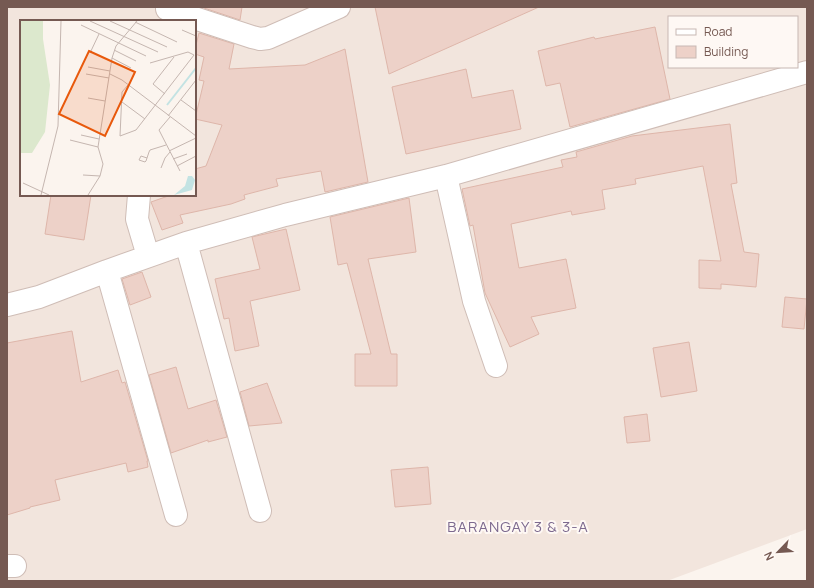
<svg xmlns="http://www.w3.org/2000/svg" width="814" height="588" font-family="Manrope,sans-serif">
  <rect width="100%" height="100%" fill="#fbf4ee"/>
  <!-- residential -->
  <path fill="#f2e5dd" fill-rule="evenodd" d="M 7,7 L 807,7 L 807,529 L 667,581 L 7,581 ZM 669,17 L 797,17 L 797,67 L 669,67 ZM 21,21 L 195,21 L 195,195 L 21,195 Z"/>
  <!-- building -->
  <path fill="#edd1c8" stroke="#deb6aa" d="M 204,7 L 242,7 L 240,20 L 204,8 Z
    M 375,7 L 539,7 L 389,74 Z
    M 655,27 L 670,99 L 570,127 L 560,83 L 546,86 L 538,51 L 594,37 L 595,39 Z
    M 199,33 L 234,44 L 229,69 L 305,65 L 345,49 L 368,182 L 325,192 L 321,171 L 276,179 L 278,186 L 244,195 L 245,199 L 231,204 L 180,215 L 183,223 L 162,230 L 151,202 L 171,195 L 195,195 L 195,169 L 206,166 L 222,125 L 195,119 L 204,81 L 199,80 L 204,57 L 195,54 L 195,49 Z
    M 466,69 L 472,98 L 513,90 L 521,129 L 406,154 L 392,87 Z
    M 730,124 L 737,183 L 731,184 L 744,252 L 759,254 L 756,287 L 721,284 L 721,289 L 699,288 L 699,260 L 721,261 L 703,166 L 635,179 L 636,184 L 602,190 L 605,209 L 572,215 L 571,211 L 511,224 L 519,268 L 566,259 L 576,308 L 531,317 L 539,334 L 510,347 L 485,293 L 473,225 L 470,226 L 462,189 L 563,167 L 561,160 L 577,157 L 576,152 L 632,136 Z
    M 51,195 L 91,195 L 84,240 L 45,234 Z
    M 409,198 L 416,252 L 368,259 L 391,354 L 397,354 L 397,386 L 355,386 L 355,354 L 371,354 L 347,263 L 338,265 L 330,217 Z
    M 286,229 L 300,290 L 250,301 L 259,346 L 235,351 L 229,318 L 224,319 L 215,279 L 260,269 L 252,237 Z
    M 142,272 L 151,297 L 130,305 L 122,279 Z
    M 785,297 L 807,299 L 804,329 L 782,327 Z
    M 72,331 L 81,382 L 118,370 L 122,383 L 125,382 L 148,461 L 147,461 L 148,467 L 128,472 L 126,463 L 55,480 L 60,500 L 30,507 L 30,508 L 7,515 L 7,343 Z
    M 689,342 L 697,391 L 661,397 L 653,348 Z
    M 176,367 L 188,409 L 216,400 L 227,437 L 208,442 L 208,440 L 171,453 L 149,375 Z
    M 267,383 L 282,423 L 249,426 L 240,392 Z
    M 647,414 L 650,441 L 627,443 L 624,417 Z
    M 428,467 L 431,504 L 395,507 L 391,470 Z"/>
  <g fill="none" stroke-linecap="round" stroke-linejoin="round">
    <!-- minor casing -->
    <g stroke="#cfbdb6" stroke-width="24">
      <path id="minor" d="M 167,9 L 252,37 L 260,39 L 268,38 L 339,7
        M 446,176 L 474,301 L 496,366
        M 139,195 L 137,219 L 148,256
        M 186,243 L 260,511
        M 107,271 L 176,515
        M 7,305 L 39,297 L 107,271 L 186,243 L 285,215 L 446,176 L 807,72
        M 7,566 L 15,566"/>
    </g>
    <!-- minor -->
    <use href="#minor" stroke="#fff" stroke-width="22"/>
  </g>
  <g text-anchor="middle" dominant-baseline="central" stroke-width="4" stroke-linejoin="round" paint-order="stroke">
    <!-- quarter labels -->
    <g font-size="15" letter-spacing="1" fill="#7d6a8f" stroke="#fef8f4">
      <text x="518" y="526">BARANGAY 3 &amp; 3-A</text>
    </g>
  </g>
  <!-- overview -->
  <g transform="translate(20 20)">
    <rect width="176" height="176" fill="#fbf4ee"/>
    <path d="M 0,1 L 23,1 L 23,19 L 30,65 L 25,112 L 12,133 L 0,133 Z" fill="#dce8cd"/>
    <path d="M 168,156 L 172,156 L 175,160 L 172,170 L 154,175 L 165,166 Z" fill="#c3e3e3"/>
    <path fill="none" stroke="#c3e3e3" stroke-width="2" d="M 147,85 L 176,48"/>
    <path fill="none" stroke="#c5b6b0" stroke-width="1" d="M 70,1 L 138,32M 90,1 L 147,27M 115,2 L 157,22M 61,5 L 126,36M 162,10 L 176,16M 94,30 L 116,41M 70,33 L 79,14M 92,38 L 111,48M 68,47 L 90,51M 66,54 L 89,58M 90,54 L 102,60 L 176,116M 108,65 L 102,72 L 100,116 L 116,110 L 174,35 L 168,32 L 130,43M 145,74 L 133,64 L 154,37M 68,78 L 85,81M 161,80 L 176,91M 102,82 L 125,99M 148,96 L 176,60M 150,97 L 139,110 L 160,151M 61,115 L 79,119M 50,120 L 78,127M 149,131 L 176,118M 127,138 L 121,136 L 119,140 L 125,142 L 126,141 L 129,132 L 130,130 L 146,125M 153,139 L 167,134M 157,146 L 176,136M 141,148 L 145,138 L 150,132M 63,155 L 80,156M 3,163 L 29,175M 21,175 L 38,106 L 41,1M 68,175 L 80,156 L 83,144 L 78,127 L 92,38 L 96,26 L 117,1"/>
    <path fill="#e8590c" fill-opacity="0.15" stroke="#e8590c" stroke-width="2" d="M 69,31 L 115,52 L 85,116 L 39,94 Z"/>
    <rect width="176" height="176" fill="none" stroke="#755952" stroke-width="2"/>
  </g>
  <!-- border -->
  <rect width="814" height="588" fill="none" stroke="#755952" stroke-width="16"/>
  <!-- legend -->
  <rect x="668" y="16" width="130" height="52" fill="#fef8f4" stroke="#c7b8b3"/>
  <rect x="676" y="29" width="20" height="6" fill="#ffffff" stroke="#c7b8b3"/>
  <text x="704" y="36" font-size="12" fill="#755952">Road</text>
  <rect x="676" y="46" width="20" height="12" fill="#edd1c8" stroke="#c7b8b3"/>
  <text x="704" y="56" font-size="12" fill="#755952">Building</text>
  <!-- north arrow -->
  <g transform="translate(778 552) rotate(245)" stroke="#fef8f4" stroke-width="3" paint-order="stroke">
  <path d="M0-3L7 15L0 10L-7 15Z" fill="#755952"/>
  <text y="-6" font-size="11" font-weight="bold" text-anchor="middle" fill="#755952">N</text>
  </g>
</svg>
